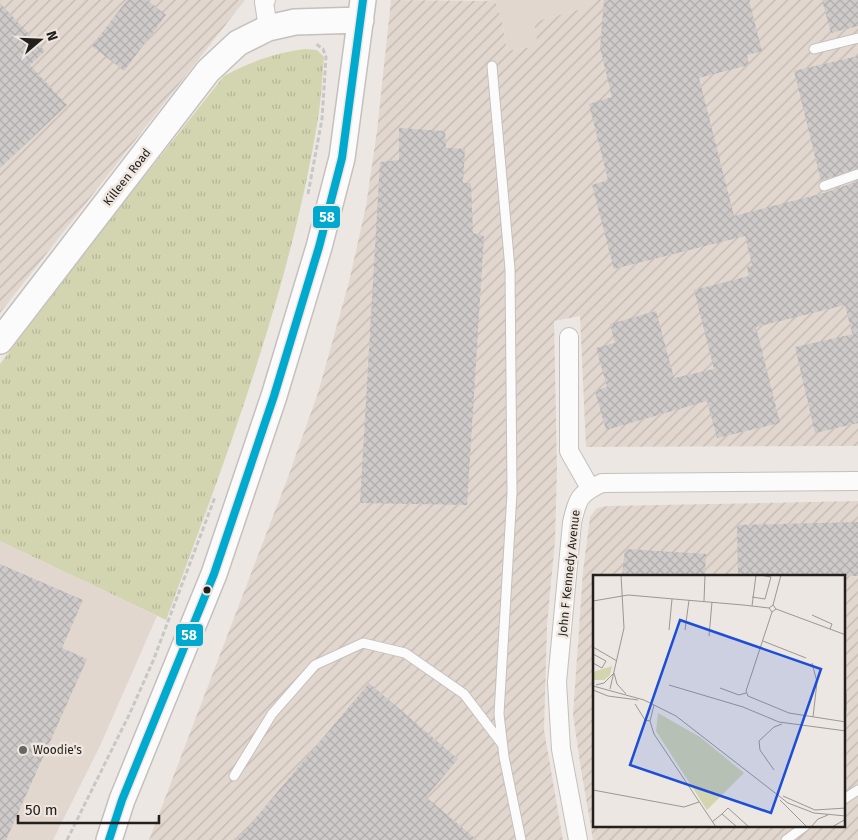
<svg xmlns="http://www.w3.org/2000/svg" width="858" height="840" font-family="'Fira Sans',sans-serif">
  <defs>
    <pattern id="industrial-furrows" width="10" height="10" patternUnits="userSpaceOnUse" patternTransform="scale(1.25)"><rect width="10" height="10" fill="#e2d7cf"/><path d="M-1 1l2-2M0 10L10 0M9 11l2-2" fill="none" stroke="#c2b8b1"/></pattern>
    <pattern id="grass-tufts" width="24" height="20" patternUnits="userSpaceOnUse" patternTransform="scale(1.25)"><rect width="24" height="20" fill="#d3d4b0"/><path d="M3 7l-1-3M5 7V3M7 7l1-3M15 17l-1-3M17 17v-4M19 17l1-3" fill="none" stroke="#b5b697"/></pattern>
    <pattern id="building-cross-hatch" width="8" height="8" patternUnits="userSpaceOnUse" patternTransform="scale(1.25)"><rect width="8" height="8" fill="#cdcac9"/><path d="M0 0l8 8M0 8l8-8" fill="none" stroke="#b0adac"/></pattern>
  </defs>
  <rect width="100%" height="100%" fill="#ece7e2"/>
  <!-- built -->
  <path fill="#e2d7cf" d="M 479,0 L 591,0 L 585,8 L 534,22 L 539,46 L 507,51 L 502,20 L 495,1 Z
    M 0,541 L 157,616 L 100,746 L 53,840 L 0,840 Z"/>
  <!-- industrial -->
  <path fill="url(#industrial-furrows)" fill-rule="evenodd" d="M 0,0 L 245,0 L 0,313 Z
    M 391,0 L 495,1 L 502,20 L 507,51 L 538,46 L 534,22 L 585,8 L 591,0 L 858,0 L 858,446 L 586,447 L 580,316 L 554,321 L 557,470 L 555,541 L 547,625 L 544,730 L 563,840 L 149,840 L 288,477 L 318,393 L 349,282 L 366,206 L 377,131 Z
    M 858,501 L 858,840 L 593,840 L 581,769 L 573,715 L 583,571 L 590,517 L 597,508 L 608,506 ZM 594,576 L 844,576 L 844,826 L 594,826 Z"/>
  <!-- grass -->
  <path fill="url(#grass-tufts)" d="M 306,49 L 317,50 L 324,57 C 322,80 321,103 317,125 C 288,296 226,458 166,620 L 0,541 L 0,364 L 121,206 L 224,76 C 250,62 277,52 306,49 Z"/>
  <!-- building -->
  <path fill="url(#building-cross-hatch)" d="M 127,0 L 147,0 L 166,15 L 124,71 L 92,46 Z
    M 604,0 L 749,0 L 762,51 L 747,55 L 749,65 L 699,78 L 734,216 L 824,193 L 858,181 L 858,333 L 852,333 L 845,305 L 756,327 L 780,423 L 717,438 L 707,401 L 606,430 L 595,391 L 607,387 L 596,348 L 615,343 L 610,324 L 656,311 L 674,378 L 714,369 L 694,290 L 749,276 L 747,267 L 752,265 L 745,236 L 614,269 L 592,185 L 608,180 L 589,104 L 612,97 L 600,48 Z
    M 822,0 L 858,0 L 858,26 L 831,33 Z
    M 0,3 L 45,51 L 30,65 L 67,105 L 0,168 Z
    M 858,56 L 858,168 L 821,181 L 794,71 Z
    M 399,128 L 445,131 L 446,148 L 465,149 L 463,183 L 471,183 L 473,233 L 484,236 L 467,505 L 360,503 L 380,162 L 399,160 Z
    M 858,333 L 858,423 L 815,433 L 795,347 Z
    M 858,522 L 858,576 L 738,576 L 737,525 Z
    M 625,549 L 706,554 L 705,576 L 622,576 Z
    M 0,564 L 83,600 L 62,648 L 87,659 L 6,840 L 0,840 Z
    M 369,683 L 458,759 L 426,797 L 477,840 L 237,840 Z"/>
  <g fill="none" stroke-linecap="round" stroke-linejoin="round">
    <!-- lane casing -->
    <g stroke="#c4c0bd" stroke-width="11">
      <path id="lane" d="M 814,49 L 858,38
        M 492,66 L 510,269 L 512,493 L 499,714 L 504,757 L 521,840
        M 824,186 L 858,174
        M 234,776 L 272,714 L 315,665 L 363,643 L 405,653 L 464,694 L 502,744
        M 844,799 L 858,790
        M 786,840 L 805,826"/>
    </g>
    <!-- street casing -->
    <g stroke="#c4c0bd" stroke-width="20">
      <path id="street" d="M 266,0 L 264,2 L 268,28
        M 569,337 L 569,451 L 590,488
        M 578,840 L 561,749 L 557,682 L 572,523 C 577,500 579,493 602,483 L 858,481"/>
    </g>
    <!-- secondary casing -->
    <g stroke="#c4c0bd" stroke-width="28">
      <path id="secondary" d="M 0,341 L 208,71 L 238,43 L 268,28 L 295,22 L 361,20
        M 109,840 L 122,800 L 214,574 L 274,396 L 319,247 L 342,158 L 363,0"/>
    </g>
    <!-- path -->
    <path stroke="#c9c7c6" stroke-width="3" stroke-dasharray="5 2.5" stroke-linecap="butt" d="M 308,194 L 322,119 L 326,57 L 323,49 L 316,44
      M 67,840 L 130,713 L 153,661 L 215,497"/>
    <!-- lane -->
    <use href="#lane" stroke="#fcfbfb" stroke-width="9"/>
    <!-- street -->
    <use href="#street" stroke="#fcfbfb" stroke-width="18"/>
    <!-- secondary -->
    <use href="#secondary" stroke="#fcfbfb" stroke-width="25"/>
    <!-- bus-1 casing -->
    <g stroke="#efe6df" stroke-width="11">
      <path id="bus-1" d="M 109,840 L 122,800 L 214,574 L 274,396 L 319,247 L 342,158 L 363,0"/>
    </g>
    <!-- bus-1 -->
    <use href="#bus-1" stroke="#00a9ce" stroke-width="8"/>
  </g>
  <!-- markers -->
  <circle fill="#221f1c" stroke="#efe6df" stroke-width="2" cx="207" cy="590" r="4.5"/>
  <circle fill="#696561" stroke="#efe6df" stroke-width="2" cx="23" cy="750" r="5"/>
  <g text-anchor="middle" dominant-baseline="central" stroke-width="5" stroke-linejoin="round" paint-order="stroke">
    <!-- street labels -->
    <g font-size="12" fill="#221f1c" stroke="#efe6df">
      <text transform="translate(127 177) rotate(-52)">Killeen Road</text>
      <text transform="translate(569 573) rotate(-84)">John F Kennedy Avenue</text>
    </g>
    <!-- poi labels -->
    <g font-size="12" fill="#221f1c" stroke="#efe6df" text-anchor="start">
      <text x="33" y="750">Woodie's</text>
    </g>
  </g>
  <!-- overview -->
  <g transform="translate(593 575)">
    <rect width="252" height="252" fill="#ece7e2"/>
    <path d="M 19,91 L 17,100 L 11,105 L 0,105 L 0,97 ZM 65,138 L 107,162 L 151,198 L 114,235 L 63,156 Z" fill="#d3d4b0"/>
    <path fill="none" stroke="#9b9793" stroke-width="1" d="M 159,22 L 172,24 L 178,2 L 167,0M 0,26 L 35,20 L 150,30 L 176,33 L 179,37 L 183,34 L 180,30 L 176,33M 111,26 L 112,0M 180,30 L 188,0M 159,31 L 163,0M 183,34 L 253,60M 179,37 L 153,116 L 155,121 L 196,138 L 253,147M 219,40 L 239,49 L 237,54M 76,55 L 79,24M 92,55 L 96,25M 116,61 L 119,27M 170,66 L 213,83M 0,72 L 24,86M 0,79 L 13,86 L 9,93 L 0,88M 219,88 L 224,107 L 220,142M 21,98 L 24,109 L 33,119M 3,110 L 11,108 L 21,98M 76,110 L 150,132 L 186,147 L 253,156M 0,111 L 51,125 L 83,141 L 195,228 L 221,238 L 253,241M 127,113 L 146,120 L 153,118M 17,114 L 31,53 L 28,0M 0,115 L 15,121 L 45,125M 253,118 L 253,136M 42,129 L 52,145 L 57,146M 61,130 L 57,146 L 61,159 L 123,252M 181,195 L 167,175 L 166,166 L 181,152 L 189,149M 0,215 L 91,232 L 106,227M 190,221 L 222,235 L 253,233M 187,225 L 214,252M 129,239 L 135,233 L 156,252M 119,247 L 129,239 L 144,252M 218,252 L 225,244 L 235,240M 239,252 L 253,244"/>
    <path fill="#1d4ed8" fill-opacity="0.15" stroke="#1d4ed8" stroke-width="2.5" d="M 87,45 L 228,94 L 178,238 L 37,190 Z"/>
    <rect width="252" height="252" fill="none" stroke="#221f1c" stroke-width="2.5"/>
  </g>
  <g stroke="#efe6df" stroke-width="2">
    <rect x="312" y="205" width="29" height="24" rx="5" fill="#00a9ce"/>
    <rect x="175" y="623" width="29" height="24" rx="5" fill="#00a9ce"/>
  </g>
  <g font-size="14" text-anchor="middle" font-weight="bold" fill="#fff">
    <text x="327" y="222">58</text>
    <text x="189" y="640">58</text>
  </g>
  <!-- north arrow -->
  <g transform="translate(40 40) rotate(71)" stroke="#efe6df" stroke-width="4" paint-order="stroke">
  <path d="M0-4L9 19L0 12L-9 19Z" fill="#221f1c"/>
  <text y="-8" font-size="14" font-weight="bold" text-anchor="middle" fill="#221f1c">N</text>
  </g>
  <!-- scale -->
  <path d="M18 815v8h141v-8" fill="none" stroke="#221f1c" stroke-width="2.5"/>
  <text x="25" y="815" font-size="15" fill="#221f1c" stroke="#efe6df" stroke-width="4" paint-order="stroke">50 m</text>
</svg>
